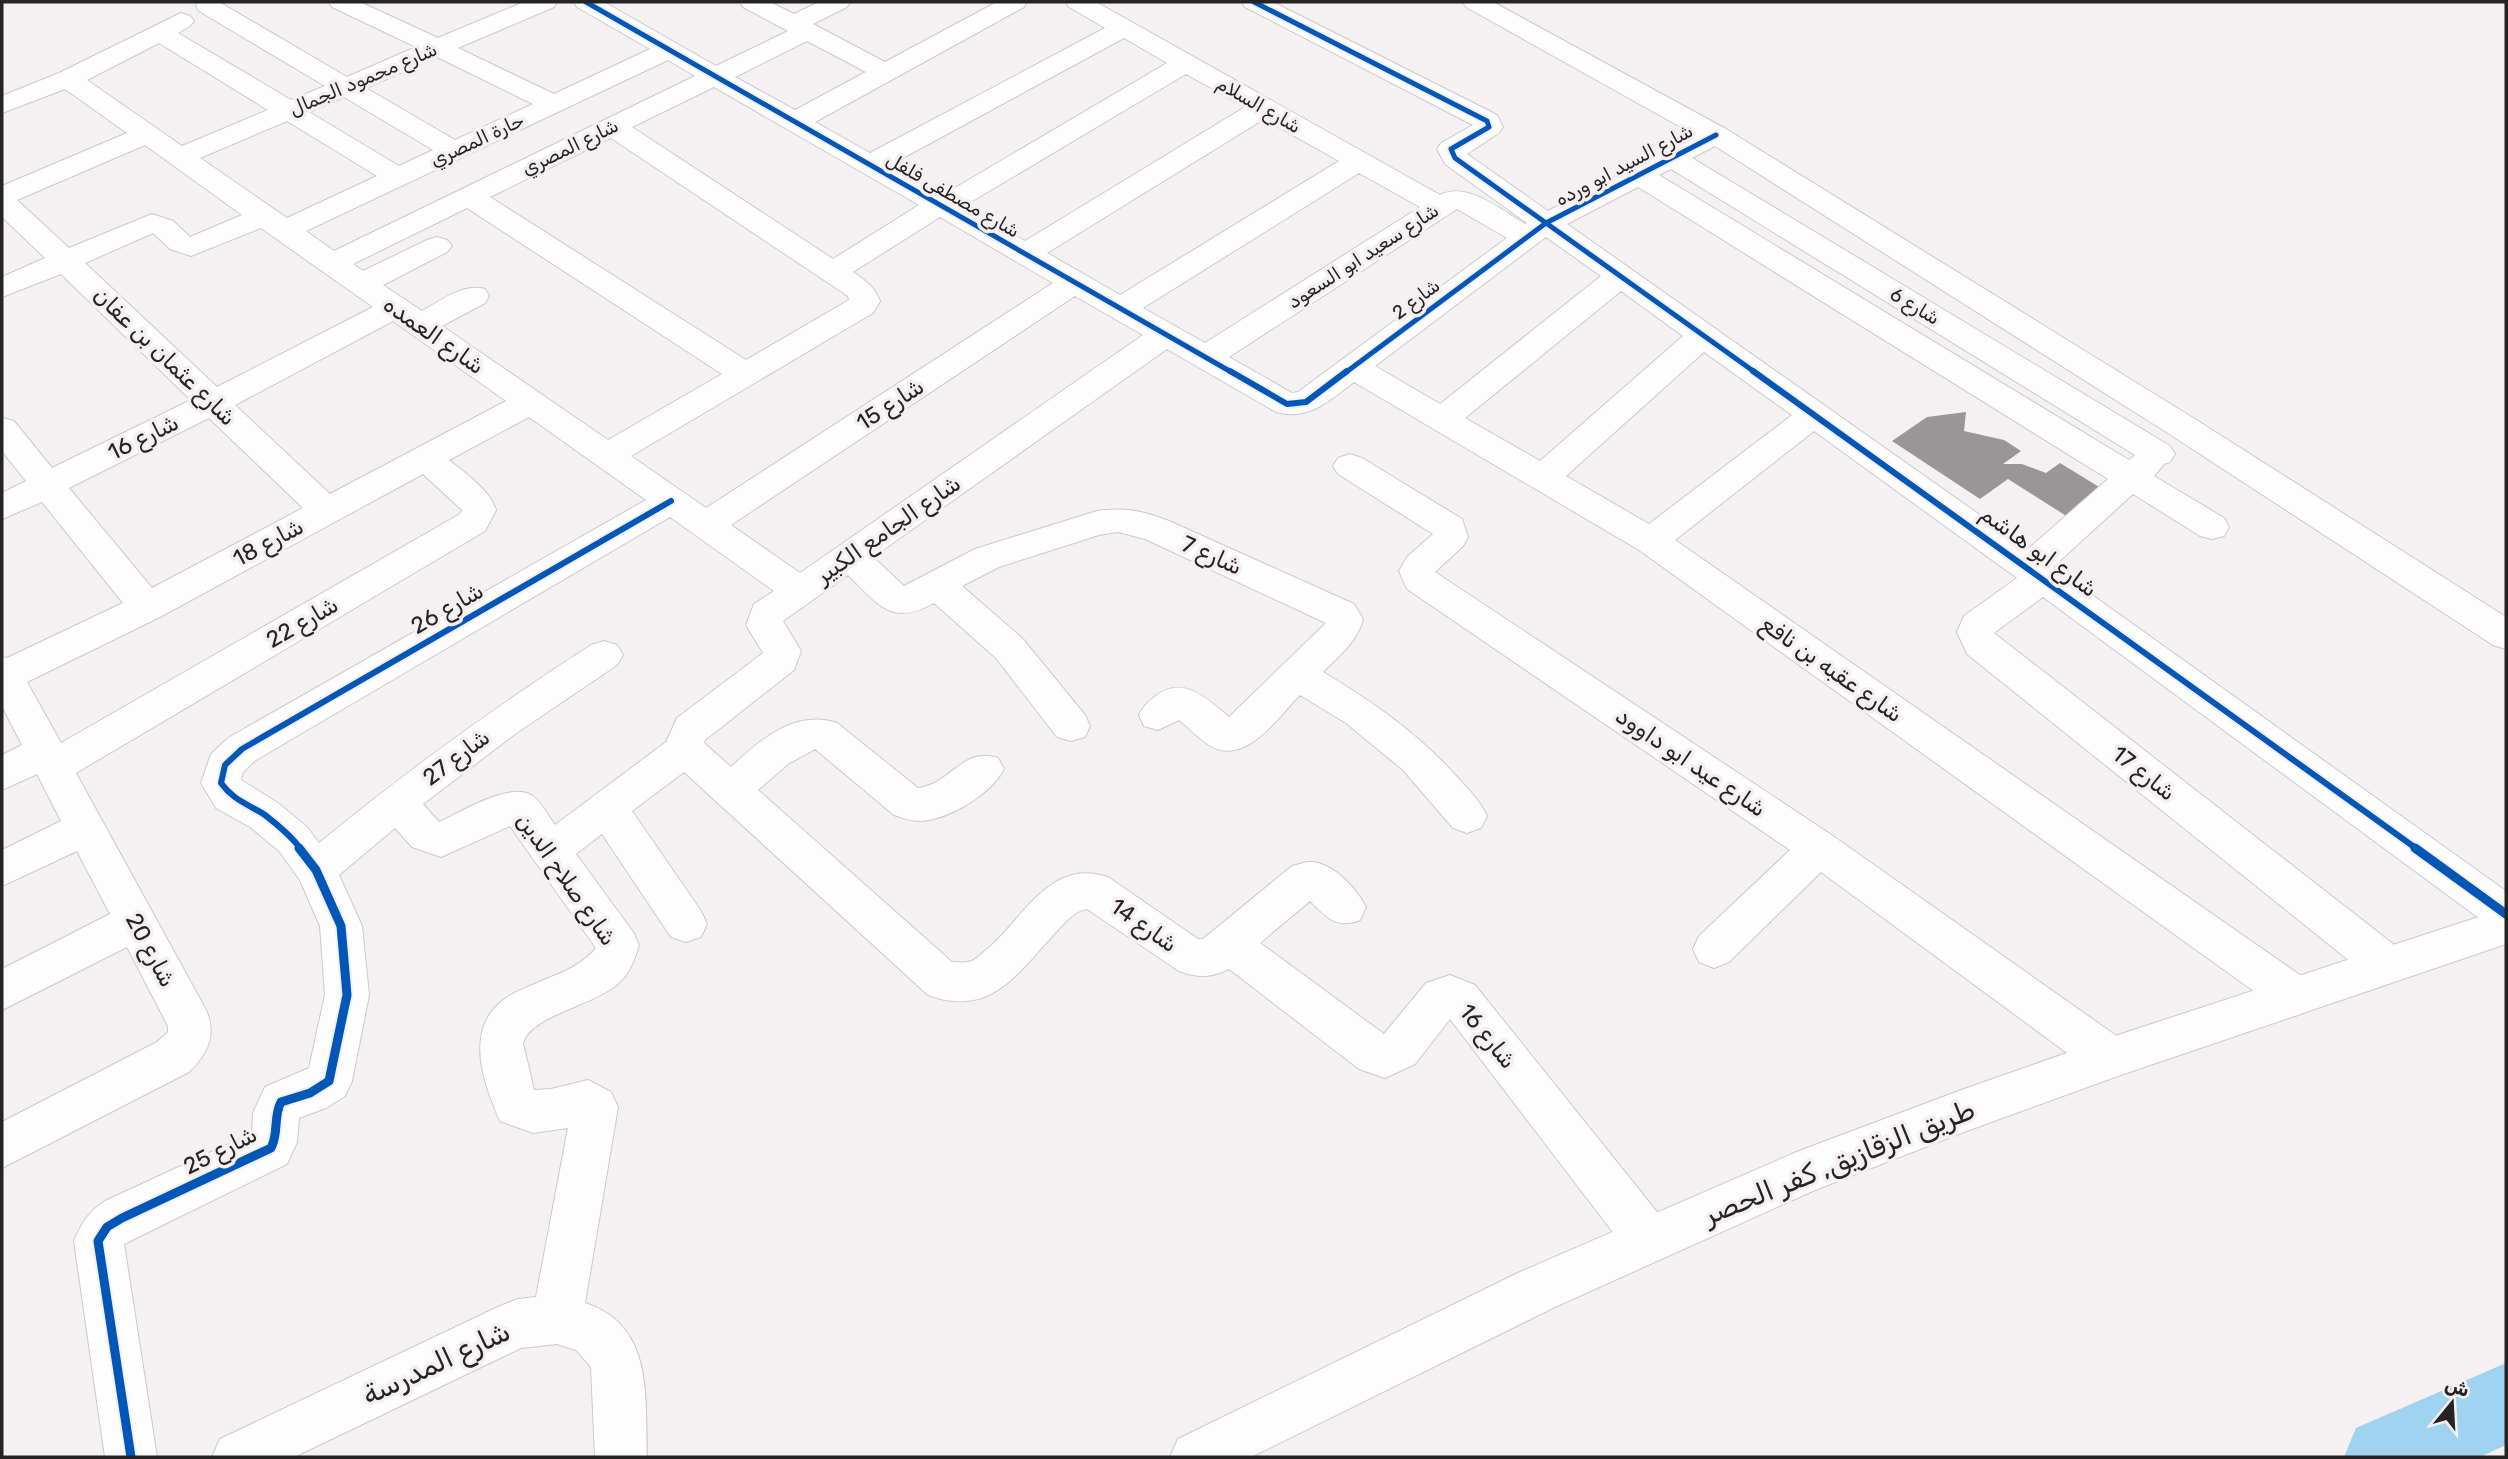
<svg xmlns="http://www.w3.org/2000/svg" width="2508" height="1459" font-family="Rubik,Cairo,sans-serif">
  <rect width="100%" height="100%" fill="#f5f0f2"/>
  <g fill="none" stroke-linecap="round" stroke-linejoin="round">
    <!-- canal -->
    <path fill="#9fd3f2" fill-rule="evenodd" d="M 2506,1363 L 2506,1445 L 2480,1457 L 2344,1457 L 2356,1428 Z"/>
  </g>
  <!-- building -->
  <path fill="#999697" d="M 1966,412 L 1964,431 L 2004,440 L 2021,451 L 2003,464 L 2022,464 L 2046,473 L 2060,463 L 2104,490 L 2068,517 L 2008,479 L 1980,499 L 1892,441 L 1927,417 Z"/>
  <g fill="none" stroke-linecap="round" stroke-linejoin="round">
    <!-- minor casing -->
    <g stroke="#cdc9ca" stroke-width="2">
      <path id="minor" d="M 198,2 L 219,2 L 347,77 L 416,47 L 332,7 L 329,2 L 360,2 L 438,38 L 524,2 L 557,2 L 554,7 L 458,48 L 554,94 L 650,49 L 577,7 L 574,2 L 604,2 L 716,66 L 788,31 L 743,7 L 740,2 L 770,2 L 794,14 L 819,2 L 850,2 L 847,7 L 813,24 L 885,62 L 997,2 L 1027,2 L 1024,7 L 815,122 L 870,153 L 1105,28 L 1069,7 L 1066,2 L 1096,2 L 1440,195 C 1468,181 1502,211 1525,224 L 1527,223 L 1445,164 L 1437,149 L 1441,143 L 1473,125 L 1245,7 L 1242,2 L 1273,2 L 1497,115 L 1503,127 L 1499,133 L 1467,154 L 1548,211 L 1695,135 L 1466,7 L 1463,2 L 1493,2 L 1726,129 L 2198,421 L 2506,617 L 2506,649 L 2493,645 L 2174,437 L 1715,146 L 1692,158 L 2170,446 L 2175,454 L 2170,462 L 2164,464 L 2154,476 L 2224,518 L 2229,527 L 2224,536 L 2212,539 L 2200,536 L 2133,494 L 2053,567 L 2506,891 L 2506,932 L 2491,927 L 2043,597 L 1994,633 L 2402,951 L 2408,965 L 2402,979 L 2387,984 L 2372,979 L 1967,654 L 1957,632 L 1964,616 L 2017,578 L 1814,431 L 1675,540 L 2310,982 L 2317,996 L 2310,1010 L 2295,1016 L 2280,1010 L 1639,550 L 1354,382 C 1329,401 1308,421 1276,412 L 1167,349 L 873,557 L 904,586 L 975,549 L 1097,511 C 1124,507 1144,511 1169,521 L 1354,604 L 1363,619 C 1357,642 1340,655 1323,672 C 1373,702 1419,734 1458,778 C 1469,790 1480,801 1487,816 L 1481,828 L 1467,833 L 1453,828 L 1403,770 L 1346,723 L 1300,695 C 1278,717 1245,768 1209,745 C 1198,738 1189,728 1179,720 L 1158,730 L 1144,726 L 1139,715 C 1144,705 1149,701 1157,695 C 1185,675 1208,700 1229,717 L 1326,623 L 1145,539 L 1118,532 L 1099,535 L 999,567 L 962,586 L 1022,638 L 1085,715 L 1090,726 L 1085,737 L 1071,741 L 1057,737 L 996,658 L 934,603 C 891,627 878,604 848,575 L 783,621 L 801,651 L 794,670 L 705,740 L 704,743 L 731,767 C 760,740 795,709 837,723 L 918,788 C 951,784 963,746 998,758 L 1004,769 C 991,794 950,819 921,821 C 911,821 903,818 894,815 L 815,749 L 788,764 L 758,790 L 952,962 C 957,962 963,963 968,962 C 975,961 981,954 986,950 C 1023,920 1049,857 1108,877 L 1198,939 L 1203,939 L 1292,866 C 1298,865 1304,862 1309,862 C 1332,861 1357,889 1366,907 L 1360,920 C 1335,929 1328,918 1310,901 L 1260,943 L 1384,1034 L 1426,983 L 1450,975 L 1475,985 L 1665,1222 L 1672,1239 L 1665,1256 L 1648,1263 L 1631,1256 L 1450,1019 L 1415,1064 L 1385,1078 L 1359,1069 L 1229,969 C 1211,978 1197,978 1179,971 L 1087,909 C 1074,911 1066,922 1057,931 C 1019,971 992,1019 928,995 L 684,772 L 632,811 L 701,911 L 707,924 L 701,937 L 686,942 L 671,937 L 602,834 L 576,854 L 633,932 L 639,945 C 636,955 632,967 626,975 C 606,1005 532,1012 523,1043 L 534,1090 L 551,1089 L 588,1080 L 611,1092 L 618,1107 L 585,1303 C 654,1325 645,1397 647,1457 L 595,1457 L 591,1367 L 576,1350 L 557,1344 L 521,1348 L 294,1457 L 212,1457 L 220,1439 L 500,1306 L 518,1299 L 536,1297 L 568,1128 L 533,1133 L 500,1121 C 484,1085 464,1031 502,1001 C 514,991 531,986 546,979 C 564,972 583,964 596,948 L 510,826 L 441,857 L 412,847 L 395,828 L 339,875 L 362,926 L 369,995 L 352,1081 L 345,1096 L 326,1108 L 299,1118 L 297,1142 L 287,1164 L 124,1244 L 157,1457 L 105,1457 L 74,1241 C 82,1223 88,1212 105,1201 L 252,1133 L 253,1113 L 265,1087 L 309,1068 L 325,995 L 320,926 L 300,880 L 279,851 L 250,827 L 216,808 L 201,783 L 211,754 L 228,738 L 646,500 L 529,417 L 449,460 C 466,474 489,489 496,510 L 485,531 L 76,773 L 206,1010 C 217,1035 208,1053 189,1072 L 2,1168 L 2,1122 L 157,1042 L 168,1032 L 168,1026 L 127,947 L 2,1010 L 2,969 L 110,914 L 77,851 L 2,886 L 2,850 L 61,821 L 37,774 L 2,790 L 2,755 L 22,745 L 2,706 L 2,657 L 7,658 L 123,603 L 42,502 L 2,519 L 2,493 L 26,481 L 2,451 L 2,418 L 14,421 L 52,468 L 191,400 L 61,274 L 2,297 L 2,277 L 45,258 L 2,217 L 2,186 L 127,133 L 65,89 L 2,113 L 2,96 L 59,73 L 181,13 L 190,16 L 194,21 L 190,26 L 178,33 L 291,100 L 325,86 L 199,11 L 196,6 ZM 1124,38 L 1167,63 L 943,195 L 890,165 ZM 807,41 L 866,72 L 795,110 L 735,77 ZM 159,43 L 268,110 L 182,146 L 87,80 ZM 437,57 L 533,104 L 455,140 L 366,88 ZM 668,60 L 695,76 L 334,251 L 306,231 ZM 1186,74 L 1245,107 L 1025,241 L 964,206 ZM 714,87 L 919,205 L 833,259 L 632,127 ZM 344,97 L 433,150 L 399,166 L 309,112 ZM 1264,119 L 1339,161 L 1120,295 L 1047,253 ZM 287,121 L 377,176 L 287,218 L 200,158 ZM 611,138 L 848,296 L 849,300 L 746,360 L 490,197 ZM 145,145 L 242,215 L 190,237 L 173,221 L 152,214 L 69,248 L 17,200 ZM 1671,169 L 2135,455 L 2129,460 L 1659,175 ZM 1359,173 L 1420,207 L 1205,343 L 1143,308 ZM 1638,187 L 2108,479 L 2028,549 L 1567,224 ZM 467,208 L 722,374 L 608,440 L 442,326 L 485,303 L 489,296 L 485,289 C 462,283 441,301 422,311 L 383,285 L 447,252 L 452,246 L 447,240 L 437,237 L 427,240 L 363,271 L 353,264 ZM 1457,209 L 1507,238 L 1298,392 L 1292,393 L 1229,357 ZM 940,217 L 1053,283 L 706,508 L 631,456 L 873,313 L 880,301 C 874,286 866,281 853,272 ZM 261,228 L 373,307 L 217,387 L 85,263 L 153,233 L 170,249 L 191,256 ZM 1546,237 L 1601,276 L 1440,404 L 1375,366 ZM 1621,291 L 1683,336 L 1540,461 L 1465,418 ZM 1075,296 L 1143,335 L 800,573 L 731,525 ZM 393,321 L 506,401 L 330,494 L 235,405 ZM 1704,352 L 1792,415 L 1649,524 L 1566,476 ZM 209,418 L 303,508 L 152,588 L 69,488 ZM 423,474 L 462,510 L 460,514 L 61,743 L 27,682 L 160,617 ZM 670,517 L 774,591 L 754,604 L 746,625 L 763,653 L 677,718 L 666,742 L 555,825 C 548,816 540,800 531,795 C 509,782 461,812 439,822 L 423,804 L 515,734 L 617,665 L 623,655 L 617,645 L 604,641 L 591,645 C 495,707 408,770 319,843 L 307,827 L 278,803 L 241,780 L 243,772 L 256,760 Z
        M 1350,454 L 1362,458 L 1462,519 L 1468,537 L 1463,546 L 1435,572 L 1833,836 L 2125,1042 L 2131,1057 L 2125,1072 L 2109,1078 L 2093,1072 L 1821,872 L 1729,962 L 1714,968 L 1699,962 L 1693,949 L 1699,936 L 1790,850 L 1407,589 L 1399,571 L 1407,557 L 1433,534 L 1338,474 L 1333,466 L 1338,458 Z"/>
    </g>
    <!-- secondary casing -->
    <g stroke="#cdc9ca" stroke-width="2">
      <path id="secondary" d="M 2506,908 L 2506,944 L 2118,1076 L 1964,1132 L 1815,1190 L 1555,1307 L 1251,1457 L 1170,1457 L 1178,1439 L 1520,1272 L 1799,1151 L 1964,1089 L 2118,1035 Z"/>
    </g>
    <!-- minor -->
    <use href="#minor" fill="#fefdfd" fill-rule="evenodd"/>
    <!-- secondary -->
    <use href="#secondary" fill="#fefdfd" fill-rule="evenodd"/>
    <!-- cycleway-far2 casing -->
    <g stroke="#f6eff1" stroke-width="9">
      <path id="cycleway-far2" d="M 586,2 L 1233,373
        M 1254,2 L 1487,121 L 1489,127 L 1451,149 L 1455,158 L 1756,373
        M 1345,373 L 1546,223 L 1716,135"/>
    </g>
    <!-- cycleway-far1 casing -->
    <g stroke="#f6eff1" stroke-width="10">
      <path id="cycleway-far1" d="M 1230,371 L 1287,404 L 1306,402 L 1347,371
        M 1753,371 L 2417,849
        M 301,849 C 291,836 278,825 265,815 C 248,804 233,800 221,783 L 225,765 L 242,749 L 671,501"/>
    </g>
    <!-- cycleway casing -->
    <g stroke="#f6eff1" stroke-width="13">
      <path id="cycleway" d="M 2415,848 L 2506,914
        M 131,1457 L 98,1241 L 107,1227 L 122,1218 L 271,1148 C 279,1133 273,1117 281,1102 L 310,1093 L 329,1081 L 347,995 L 341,926 L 316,870 L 299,848"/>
    </g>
    <!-- cycleway-far2 -->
    <use href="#cycleway-far2" stroke="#0057b8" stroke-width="5"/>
    <!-- cycleway-far1 -->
    <use href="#cycleway-far1" stroke="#0057b8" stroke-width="6"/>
    <!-- cycleway -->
    <use href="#cycleway" stroke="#0057b8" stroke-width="9"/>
  </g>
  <g text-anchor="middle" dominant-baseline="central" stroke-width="7" stroke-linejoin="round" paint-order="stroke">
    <!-- far-street labels -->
    <g font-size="19" fill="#262324" stroke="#f6eff1">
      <text transform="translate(363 79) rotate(-23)">شارع محمود الجمال</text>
      <text transform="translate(1259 105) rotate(30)">شارع السلام</text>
      <text transform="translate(477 140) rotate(-25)">حارة المصري</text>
      <text transform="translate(570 147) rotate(-26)">شارع المصري</text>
      <text transform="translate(1624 165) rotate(-28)">شارع السيد ابو ورده</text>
      <text transform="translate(953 195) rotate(30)">شارع مصطفى فلفل</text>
      <text transform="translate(1363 256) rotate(-33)">شارع سعيد ابو السعود</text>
      <text transform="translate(1416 299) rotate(-37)">شارع 2</text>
      <text transform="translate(1915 306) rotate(31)">شارع 6</text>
    </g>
    <!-- street labels -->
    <g font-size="23" fill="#262324" stroke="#f6eff1">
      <text transform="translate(434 335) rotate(35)">شارع العمده</text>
      <text transform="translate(165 356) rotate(44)">شارع عثمان بن عفان</text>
      <text transform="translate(890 404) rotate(-33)">شارع 15</text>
      <text transform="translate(143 437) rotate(-26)">شارع 16</text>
      <text transform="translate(888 529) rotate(-35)">شارع الجامع الكبير</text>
      <text transform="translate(268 542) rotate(-28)">شارع 18</text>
      <text transform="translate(2039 551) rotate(36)">شارع ابو هاشم</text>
      <text transform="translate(1212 555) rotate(24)">شارع 7</text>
      <text transform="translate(447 608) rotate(-30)">شارع 26</text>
      <text transform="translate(302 622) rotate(-30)">شارع 22</text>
      <text transform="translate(1832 669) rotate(35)">شارع عقبه بن نافع</text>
      <text transform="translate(456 757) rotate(-37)">شارع 27</text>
      <text transform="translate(1691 762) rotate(34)">شارع عيد ابو داوود</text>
      <text transform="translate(2144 773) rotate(38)">شارع 17</text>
      <text transform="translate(567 879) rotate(55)">شارع صلاح الدين</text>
      <text transform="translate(1144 925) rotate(35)">شارع 14</text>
      <text transform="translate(151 950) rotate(62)">شارع 20</text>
      <text transform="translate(1488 1036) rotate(51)">شارع 16</text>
      <text transform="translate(220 1150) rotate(-27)">شارع 25</text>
    </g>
    <!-- near-street labels -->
    <g font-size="28" fill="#262324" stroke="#f6eff1">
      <text transform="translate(1839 1162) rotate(-22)">طريق الزقازيق, كفر الحصر</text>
      <text transform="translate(436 1363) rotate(-25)">شارع المدرسة</text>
    </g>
  </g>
  <!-- border -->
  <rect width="2508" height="1459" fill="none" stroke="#262324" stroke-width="7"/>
  <!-- north arrow -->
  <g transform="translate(2452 1403) rotate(18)" stroke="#f6eff1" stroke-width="5" paint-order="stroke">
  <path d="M0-5L12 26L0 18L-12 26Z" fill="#262324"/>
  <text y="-10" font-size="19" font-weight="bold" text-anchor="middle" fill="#262324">ش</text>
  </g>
</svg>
